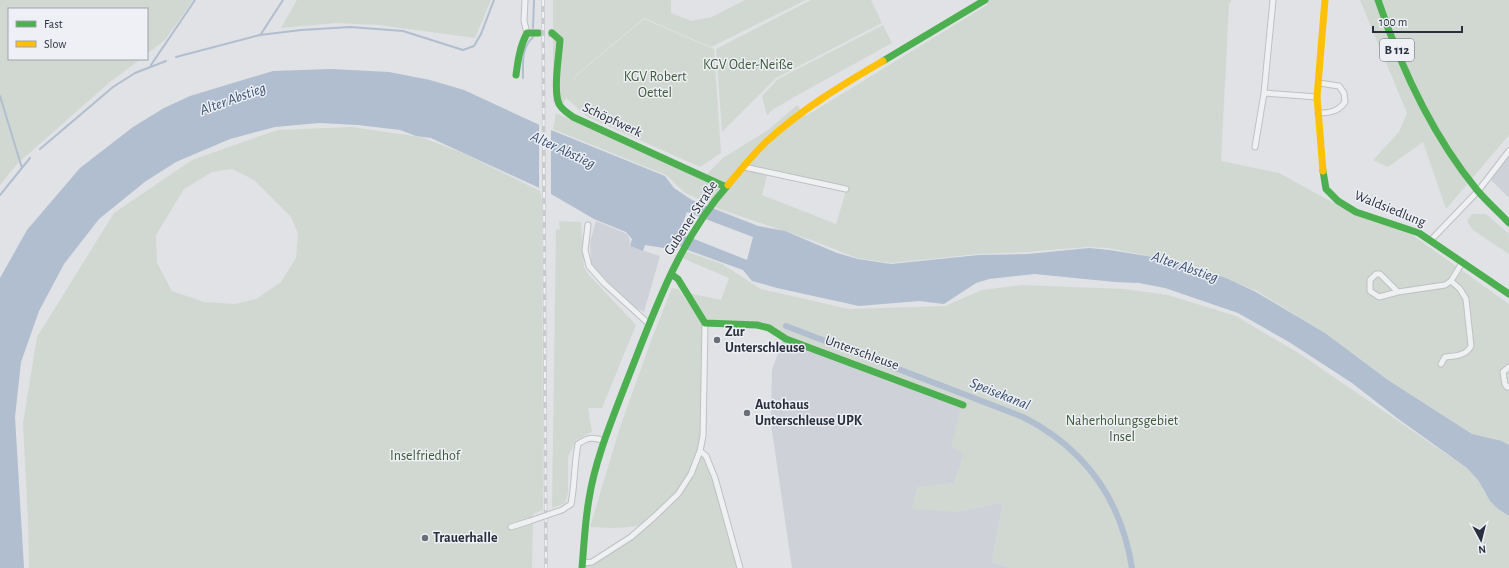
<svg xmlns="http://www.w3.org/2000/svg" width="1509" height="568" font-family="'Alegreya Sans',sans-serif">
  <rect width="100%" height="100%" fill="#e0e2e5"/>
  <!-- built -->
  <path fill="#cfd1d8" d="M 1509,148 L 1509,198 L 1490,179 Z
    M 596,221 L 625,233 L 628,235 L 630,242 L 629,246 L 660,256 L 644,312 L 633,306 L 596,270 L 591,262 L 590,242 Z
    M 783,339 L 961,406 L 964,454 L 954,483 L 917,488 L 956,512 L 1003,502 L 992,562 L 1011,568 L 792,568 L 771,424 L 772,370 Z"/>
  <!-- green -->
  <path fill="#d1d8d1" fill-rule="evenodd" d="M 0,0 L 193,0 L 165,40 L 147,54 L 147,9 L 9,9 L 9,59 L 141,59 L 110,82 L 17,164 L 0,185 Z
    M 297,0 L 491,0 L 475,38 L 378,25 L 336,23 L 281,28 Z
    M 553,0 L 671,0 L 671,13 L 691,21 L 712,17 L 745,0 L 806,0 L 711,47 L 644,18 L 576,75 L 572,84 L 577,75 L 644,19 L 714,49 L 721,153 L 700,167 L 588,117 L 566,98 L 563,104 L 553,102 Z
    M 811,0 L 871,0 L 882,23 L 776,78 L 722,132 L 716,49 Z
    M 988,0 L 1232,0 L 1229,4 L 1221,161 L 1279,173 L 1352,213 L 1411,234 L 1509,304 L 1509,445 L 1502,441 L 1472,434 L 1388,380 L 1325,333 L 1257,291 L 1189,264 L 1108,248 L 1087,247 L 1028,252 L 978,254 L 891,263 L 857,258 L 811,240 L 722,210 L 685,193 L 666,175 L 553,129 L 556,113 L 702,179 L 723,158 L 768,130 L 797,105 L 806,116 L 987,5 ZM 767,175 L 846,191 L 836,224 L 762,195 Z
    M 1360,0 L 1509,0 L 1509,135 L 1446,209 L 1423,142 L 1388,167 L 1373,160 L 1399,132 L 1407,113 Z
    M 883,25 L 892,43 L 796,96 L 772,110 L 767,116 L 762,96 L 778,79 Z
    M 352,127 L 421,137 L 465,154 L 540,191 L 542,199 L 543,510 L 533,514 L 532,568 L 29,568 L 28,522 L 23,423 L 37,337 L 114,213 L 192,160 L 277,130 ZM 232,169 L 254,180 L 291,217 L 298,234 L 296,258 L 281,282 L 256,299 L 235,304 L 204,302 L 172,291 L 157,263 L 156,235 L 184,189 L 212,172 Z
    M 1472,214 L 1486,214 L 1509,234 L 1509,254 L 1473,230 L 1467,221 Z
    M 559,221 L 581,222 L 584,267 L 589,275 L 636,325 L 602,408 L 588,408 L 592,432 L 576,440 L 568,457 L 568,493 L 565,503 L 552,508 L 556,229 L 560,230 Z
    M 685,251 L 722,264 L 761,289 L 849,309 L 945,306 L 982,290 L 1022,285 L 1124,289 L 1168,295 L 1236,316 L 1300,354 L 1467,468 L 1478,480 L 1484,492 L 1498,509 L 1509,516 L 1509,568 L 1011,568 L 992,562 L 1003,502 L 956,512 L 912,509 L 917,487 L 954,483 L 964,454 L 951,446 L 962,403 L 788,338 L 770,327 L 706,322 L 688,293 L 721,300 L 729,278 L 682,258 Z
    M 672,288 L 678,289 L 703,323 L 701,436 C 699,449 696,464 689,475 C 682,488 653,522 640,525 C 624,529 606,528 590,527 L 620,427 L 651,341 Z
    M 701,453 L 705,456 L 714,478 L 739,568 L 586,568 L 585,565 L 604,557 L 679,496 Z"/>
  <!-- water -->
  <path fill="#b0becf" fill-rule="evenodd" d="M 331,69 L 389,72 L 430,80 L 464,90 L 546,128 L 665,176 L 674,188 L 692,200 L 758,226 L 785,231 L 837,253 L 858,259 L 891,264 L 979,255 L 1028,254 L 1089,248 L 1109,250 L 1153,257 L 1190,266 L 1226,278 L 1256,292 L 1325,333 L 1388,380 L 1472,434 L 1502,441 L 1509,445 L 1509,516 L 1498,509 L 1490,501 L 1478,480 L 1467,468 L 1397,418 L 1352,383 L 1289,342 L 1238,313 L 1165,288 L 1139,283 L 1115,282 L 1035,274 L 989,279 L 976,283 L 944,304 L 919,301 L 859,306 L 777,288 L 752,281 L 743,270 L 685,249 L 675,243 L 664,248 L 645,245 L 643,251 L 630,246 L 632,239 L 626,232 L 594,219 L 546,191 L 431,138 L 416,136 L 400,130 L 358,125 L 319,123 L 275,127 L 230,139 L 176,162 L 146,181 L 99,219 L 64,264 L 39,311 L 21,362 L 15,417 L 24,568 L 0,568 L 0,278 L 27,230 L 80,168 L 133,127 L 164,108 L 190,96 L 273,71 ZM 687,212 L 753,237 L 747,260 L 679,233 Z"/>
  <!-- pier -->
  <path fill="#e0e2e5" d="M 539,122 L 551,127 L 551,196 L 539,190 Z"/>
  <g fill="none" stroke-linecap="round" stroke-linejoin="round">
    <!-- stream -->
    <path stroke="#b0becf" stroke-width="2" d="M 533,28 L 534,0
      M 261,34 L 283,0
      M 176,57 L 260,35 L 301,30 L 350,27 L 403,31 L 463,50 L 474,46 L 481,34 L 494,0
      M 151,65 L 195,0
      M 523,78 C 523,63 521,48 533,37
      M 0,96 L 22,168
      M 40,149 L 113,87 L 135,73 L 166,61
      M 0,195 L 30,158"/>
    <!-- canal -->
    <path stroke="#b0becf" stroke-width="6" d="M 786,326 L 1023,417 C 1086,449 1121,499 1132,568"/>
    <!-- secondary-tunnel -->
    <path stroke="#bbbec3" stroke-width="7" stroke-dasharray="7 3.5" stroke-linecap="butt" d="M 538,33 L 552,33"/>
    <!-- street casing -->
    <g stroke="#bec0c3" stroke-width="7">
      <path id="street" d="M 525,0 L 524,21 L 527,33
        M 1273,0 L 1264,93 L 1317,97
        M 1318,113 C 1329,113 1338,112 1345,102 L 1344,93 L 1339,86 L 1319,83
        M 1255,147 L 1264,93
        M 744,167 L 846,189
        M 588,225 L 585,250 L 589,266 L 604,283 L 649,324
        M 1431,240 L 1478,191 L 1509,151
        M 1398,292 L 1380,274 L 1376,274 L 1370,280 L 1370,291 L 1379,297 L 1398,292 L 1445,285 L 1451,281 L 1462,263
        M 1441,364 L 1445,357 C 1455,356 1466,356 1471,346 L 1466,299 L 1460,289 L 1451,281
        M 1509,367 L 1503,372 L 1505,384 L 1507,387 L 1509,387
        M 700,451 L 706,456 L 715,478 L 740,568
        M 562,510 L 571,504 C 575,484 574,464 578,444 C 587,438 593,436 604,441
        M 511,527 L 530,521
        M 583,563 L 592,562 L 631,537 L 654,517 L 678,494 L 691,474 L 700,451 L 703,436 L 705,323"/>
    </g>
    <!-- street -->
    <use href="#street" stroke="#eff0f2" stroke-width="5"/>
    <!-- fast -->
    <path stroke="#4caf50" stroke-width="7" d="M 1378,0 C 1401,68 1431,134 1477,190 C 1487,202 1499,212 1509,223
      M 552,33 L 560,40 C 559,56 553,90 559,104 C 562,110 568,113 573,117 L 726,187
      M 883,61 L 985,0
      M 516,75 C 518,60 520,46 527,33 L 538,33
      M 1323,171 L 1326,189 L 1338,201 L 1356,212 L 1419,233 L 1509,294
      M 671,274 L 678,279 L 705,323 L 757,325 L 769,328 L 786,339 L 963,405
      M 582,568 C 584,545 585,521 589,499 C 595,460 612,420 626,383 C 653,315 678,241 728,185"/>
    <!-- slow -->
    <path stroke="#ffc107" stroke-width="7" d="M 1323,171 L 1317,97 L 1325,0
      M 728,185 C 741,170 753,154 767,141 C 802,109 842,85 883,61"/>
    <!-- rail casing -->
    <g stroke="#c9cacc" stroke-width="3.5">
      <path id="rail" d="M 543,0 L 546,568"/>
    </g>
    <!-- rail -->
    <use href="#rail" stroke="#eef0f5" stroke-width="2" stroke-dasharray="6" stroke-linecap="butt"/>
    <!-- street-bridge casing -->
    <g stroke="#bec0c3" stroke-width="7" stroke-linecap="butt">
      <path id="street-bridge" d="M 530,521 L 562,510"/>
    </g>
    <!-- street-bridge -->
    <use href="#street-bridge" stroke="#eff0f2" stroke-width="5"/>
  </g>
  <!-- markers -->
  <g fill="#696e78" stroke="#eef0f5" stroke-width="1.5">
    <circle cx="717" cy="340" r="4"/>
    <circle cx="747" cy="413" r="4"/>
    <circle cx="425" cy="538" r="4"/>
  </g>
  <g text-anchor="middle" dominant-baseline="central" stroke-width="3" stroke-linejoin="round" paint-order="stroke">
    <!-- shield labels -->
    <rect fill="#eef0f5" stroke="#646974" stroke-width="1" x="1380" y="39" width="34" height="22" rx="3"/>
    <g font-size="13" font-weight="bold" fill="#292f3d">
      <text x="1397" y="50">B 112</text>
    </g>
    <!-- park labels -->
    <g font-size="14" fill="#3c5837" stroke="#eef0f5">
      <text x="748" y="65">KGV Oder-Neiße</text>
      <text x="655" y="77">KGV Robert<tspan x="655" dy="16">Oettel</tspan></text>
      <text x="1122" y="421">Naherholungsgebiet<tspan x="1122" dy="16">Insel</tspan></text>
      <text x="425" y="456">Inselfriedhof</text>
    </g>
    <!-- street labels -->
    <g font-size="14" fill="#292f3d" stroke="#eef0f5">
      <text transform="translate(612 120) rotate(25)">Schöpfwerk</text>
      <text transform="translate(1390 209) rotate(22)">Waldsiedlung</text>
      <text transform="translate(691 218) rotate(-57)">Gubener Straße</text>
      <text transform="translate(862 353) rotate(20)">Unterschleuse</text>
    </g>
    <!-- poi labels -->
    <g font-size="14" font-weight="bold" fill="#292f3d" stroke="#eef0f5" text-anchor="start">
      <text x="725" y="332">Zur<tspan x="725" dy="16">Unterschleuse</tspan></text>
      <text x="755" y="405">Autohaus<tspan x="755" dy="16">Unterschleuse UPK</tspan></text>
      <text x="433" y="538">Trauerhalle</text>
    </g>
    <!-- water labels -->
    <g font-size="15" font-style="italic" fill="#354d6e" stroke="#eef0f5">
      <text transform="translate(233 99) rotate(-20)">Alter Abstieg</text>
      <text transform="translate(563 150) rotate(25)">Alter Abstieg</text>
      <text transform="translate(1185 267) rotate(19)">Alter Abstieg</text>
      <text transform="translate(1000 394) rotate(22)">Speisekanal</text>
    </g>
  </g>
  <!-- legend -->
  <rect x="8" y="8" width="140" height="52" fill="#eef0f5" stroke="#9fa3ab"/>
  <rect x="16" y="21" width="20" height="6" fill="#4caf50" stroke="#9fa3ab"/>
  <text x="44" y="28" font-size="12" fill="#292f3d">Fast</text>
  <rect x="16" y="41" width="20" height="6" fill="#ffc107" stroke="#9fa3ab"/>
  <text x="44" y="48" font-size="12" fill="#292f3d">Slow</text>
  <!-- north arrow -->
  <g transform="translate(1481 540) rotate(173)" stroke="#eef0f5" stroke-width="3" paint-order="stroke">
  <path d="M0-3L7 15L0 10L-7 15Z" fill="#292f3d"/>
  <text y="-6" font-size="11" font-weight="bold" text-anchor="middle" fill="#292f3d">N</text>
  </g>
  <!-- scale -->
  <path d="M1373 26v6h89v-6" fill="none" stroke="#292f3d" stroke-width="2"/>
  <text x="1379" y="26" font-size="12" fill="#292f3d" stroke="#eef0f5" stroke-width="3" paint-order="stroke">100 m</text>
</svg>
